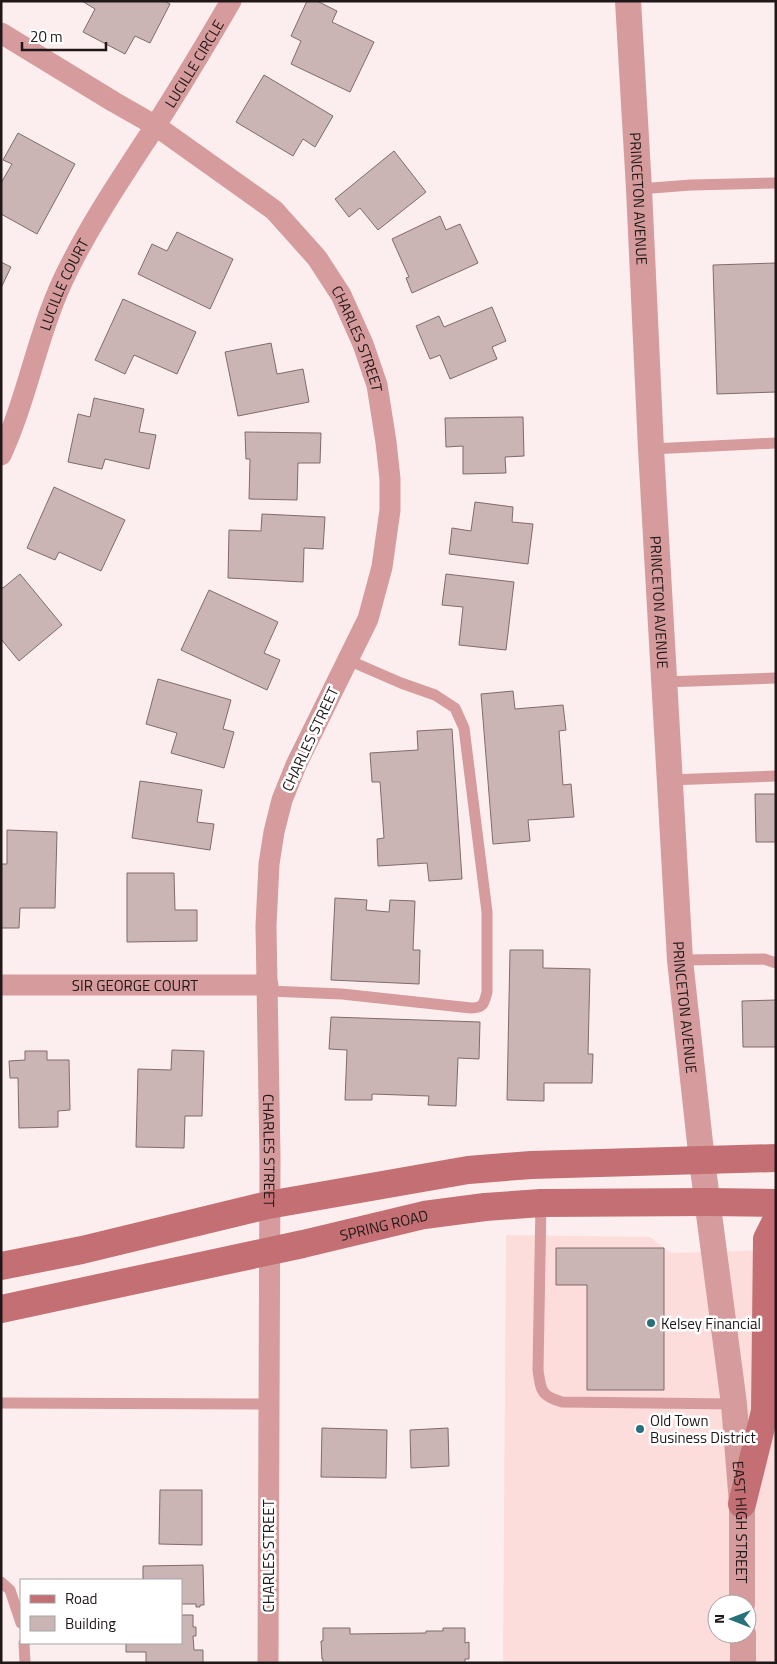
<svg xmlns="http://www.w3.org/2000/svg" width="777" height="1664" font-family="'Titillium Web',sans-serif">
  <rect width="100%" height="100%" fill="#fceeee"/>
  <!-- built -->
  <path fill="#fddcdc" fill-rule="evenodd" d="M 506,1235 L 650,1237 L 671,1253 L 776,1250 L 776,1663 L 503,1663 ZM 717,1604 L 747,1604 L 747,1634 L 717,1634 Z"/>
  <!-- building -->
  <path fill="#cbb4b4" stroke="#806b6b" d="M 82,1 L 164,1 L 170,4 L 150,43 L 135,36 L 125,54 L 83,32 L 95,9 Z
    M 307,1 L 317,1 L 337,11 L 332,22 L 374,42 L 350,92 L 291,64 L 301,41 L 291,36 Z
    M 264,75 L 333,116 L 315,147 L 303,139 L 293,156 L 236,122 Z
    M 18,133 L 75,164 L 37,234 L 1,214 L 1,183 L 12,164 L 3,160 Z
    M 394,151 L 426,192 L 378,230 L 360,208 L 349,217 L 335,199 Z
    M 440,216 L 446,230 L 460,224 L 478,263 L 412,293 L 406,278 L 409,277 L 392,239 Z
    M 177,232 L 233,259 L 210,309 L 138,274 L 152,244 L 167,251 Z
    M 1,262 L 11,267 L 1,288 Z
    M 776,263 L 776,392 L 717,394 L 713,265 Z
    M 123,299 L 196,332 L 177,374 L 134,355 L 125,374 L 95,360 Z
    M 492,307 L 506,341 L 492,347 L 497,359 L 450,379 L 440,355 L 430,359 L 416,326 L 439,316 L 444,327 Z
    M 271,343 L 277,374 L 303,369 L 309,402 L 238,416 L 225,352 Z
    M 94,398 L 144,409 L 139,432 L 156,435 L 149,469 L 105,459 L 102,469 L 68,462 L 78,414 L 90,417 Z
    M 523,417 L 524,456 L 505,457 L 506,473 L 463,474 L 463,446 L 446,447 L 445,418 Z
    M 245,432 L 321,433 L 320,463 L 298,463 L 297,500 L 249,499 L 250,459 L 246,459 Z
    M 54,487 L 125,520 L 101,571 L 59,552 L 55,560 L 27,548 Z
    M 475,502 L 513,507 L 512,522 L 533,524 L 528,564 L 449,554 L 452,528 L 471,531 Z
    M 262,514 L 325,517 L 323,549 L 304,548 L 303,582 L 228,578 L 229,530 L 261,531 Z
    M 20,574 L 62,625 L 19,661 L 1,639 L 1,586 L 3,588 Z
    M 446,574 L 514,582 L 506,650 L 459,645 L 463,607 L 442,605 Z
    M 209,590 L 278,622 L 264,653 L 280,660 L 267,690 L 181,650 Z
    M 158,679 L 231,700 L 223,729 L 234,732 L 224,768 L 171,753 L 177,733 L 146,724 Z
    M 513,691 L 515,709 L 563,705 L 566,730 L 559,731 L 563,785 L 571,784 L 574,817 L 528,820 L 530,841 L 493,844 L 481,694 Z
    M 452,729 L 462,879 L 429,881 L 427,863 L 378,866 L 377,839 L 384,838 L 380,782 L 372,782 L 370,753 L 418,750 L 417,731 Z
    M 140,781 L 202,790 L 197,822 L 214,824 L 210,850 L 132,838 Z
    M 755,794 L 776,794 L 776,842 L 756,842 Z
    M 7,830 L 57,832 L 55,908 L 20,908 L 19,928 L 1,928 L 1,864 L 7,864 Z
    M 127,873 L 174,873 L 175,910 L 197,910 L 197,941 L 127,942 Z
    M 335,898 L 367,900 L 366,910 L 389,912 L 390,900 L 415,901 L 413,950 L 420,950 L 419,984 L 331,980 Z
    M 510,950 L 543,950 L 543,968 L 590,969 L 588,1054 L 593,1054 L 592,1083 L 544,1083 L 544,1101 L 507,1100 Z
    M 776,1000 L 776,1047 L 743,1047 L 742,1001 Z
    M 331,1017 L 480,1022 L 479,1059 L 458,1058 L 456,1106 L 428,1105 L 429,1096 L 372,1094 L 372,1100 L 345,1100 L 347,1050 L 329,1049 Z
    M 172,1050 L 204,1051 L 202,1116 L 185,1116 L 184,1148 L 136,1147 L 138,1069 L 171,1070 Z
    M 25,1051 L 47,1051 L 47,1060 L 69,1060 L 70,1110 L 58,1111 L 58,1127 L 19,1128 L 18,1078 L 10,1078 L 9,1061 L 25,1060 Z
    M 556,1248 L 664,1248 L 664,1390 L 587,1390 L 587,1285 L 556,1285 Z
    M 322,1428 L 387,1430 L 386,1478 L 321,1477 Z
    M 448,1428 L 449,1466 L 411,1468 L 410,1430 Z
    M 160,1490 L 202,1490 L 202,1545 L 159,1544 Z
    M 203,1565 L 204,1605 L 200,1605 L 200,1607 L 196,1607 L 196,1604 L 181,1604 L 181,1580 L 143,1580 L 143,1566 Z
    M 181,1615 L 193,1615 L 193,1627 L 196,1627 L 196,1636 L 193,1636 L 194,1650 L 203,1650 L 203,1663 L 146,1663 L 146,1652 L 126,1652 L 126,1643 L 181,1643 Z
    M 323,1628 L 350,1628 L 350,1634 L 426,1633 L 426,1631 L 443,1631 L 443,1628 L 465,1628 L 465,1643 L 469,1642 L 469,1659 L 465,1659 L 465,1663 L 323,1663 L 323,1659 L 322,1659 L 321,1641 L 323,1641 Z"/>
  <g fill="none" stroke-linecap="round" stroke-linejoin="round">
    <!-- service -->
    <path stroke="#d69b9c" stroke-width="11" d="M 639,189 L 691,185 L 776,183
      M 651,449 L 776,443
      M 664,682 L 776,678
      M 669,780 L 776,776
      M 680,960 L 764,959 L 776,963
      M 268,991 L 342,994 L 471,1008 C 484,1008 484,1003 487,992 L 487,912 L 464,728 L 455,708 L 435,695 L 401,683 L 348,660
      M 541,1203 L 538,1370 C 541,1390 540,1396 562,1402 L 734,1404
      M 1,1403 L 268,1404
      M 1,1582 L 10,1590 L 21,1623
      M 24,1643 L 25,1663"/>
    <!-- minor -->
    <g stroke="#d69b9c" stroke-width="21">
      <path id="s1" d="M 1,33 L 114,102 L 156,126 L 274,210 L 317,258 L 341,295 L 363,344 L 377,385 L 386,442 L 390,479 L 390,510 L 382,567 L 368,619 L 296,765 L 282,800 L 274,832 L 269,864 L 266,926 L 270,1157 L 268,1663"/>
      <path id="s2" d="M 1,455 C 27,399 37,336 63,280 C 88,227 122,177 154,128 C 181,86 206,44 231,1"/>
      <path id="s3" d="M 1,985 L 268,985"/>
    </g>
    <!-- tertiary -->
    <g stroke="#d69b9c" stroke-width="26">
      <path id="s4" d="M 628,1 L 639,189 L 651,449 L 680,960 L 702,1161 L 734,1404 L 742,1504 L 742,1604"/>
      <path d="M 743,1634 L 743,1663"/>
    </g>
    <!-- secondary -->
    <g stroke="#c46f73" stroke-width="28">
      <path d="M 1,1266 L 82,1250 L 268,1205 L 468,1170 L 531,1165 L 776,1158"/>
      <path id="s5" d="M 1,1309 L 303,1244 L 424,1215 L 485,1207 L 541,1203 L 709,1202 L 776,1203"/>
      <path d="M 742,1504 L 765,1411 L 767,1239 L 776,1221"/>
    </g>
  </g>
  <!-- markers -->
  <g fill="#28707b" stroke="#fff" stroke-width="2">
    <circle cx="651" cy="1323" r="5"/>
    <circle cx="640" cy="1429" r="5"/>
  </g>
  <g text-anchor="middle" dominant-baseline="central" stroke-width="5" stroke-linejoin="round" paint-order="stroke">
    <!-- street labels -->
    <g font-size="15" fill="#201818" stroke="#fff">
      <text stroke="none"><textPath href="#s2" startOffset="439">LUCILLE CIRCLE</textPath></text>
      <text stroke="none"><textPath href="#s4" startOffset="198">PRINCETON AVENUE</textPath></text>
      <text stroke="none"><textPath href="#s2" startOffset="182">LUCILLE COURT</textPath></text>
      <text stroke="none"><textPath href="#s1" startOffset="481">CHARLES STREET</textPath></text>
      <text stroke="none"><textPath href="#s4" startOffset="602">PRINCETON AVENUE</textPath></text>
      <text transform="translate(310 739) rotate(-65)">CHARLES STREET</text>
      <text stroke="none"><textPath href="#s3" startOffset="134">SIR GEORGE COURT</textPath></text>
      <text stroke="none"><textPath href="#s4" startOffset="1008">PRINCETON AVENUE</textPath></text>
      <text stroke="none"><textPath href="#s1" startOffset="1321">CHARLES STREET</textPath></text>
      <text stroke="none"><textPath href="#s5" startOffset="392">SPRING ROAD</textPath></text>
      <text stroke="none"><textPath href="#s4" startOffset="1526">EAST HIGH STREET</textPath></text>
      <text transform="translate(268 1556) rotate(-90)">CHARLES STREET</text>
    </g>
    <!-- poi labels -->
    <g font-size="15" fill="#201818" stroke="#fff" text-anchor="start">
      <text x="661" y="1323">Kelsey Financial</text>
      <text x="650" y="1420">Old Town<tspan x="650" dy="17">Business District</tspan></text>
    </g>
  </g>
  <!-- border -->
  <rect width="777" height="1664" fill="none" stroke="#201818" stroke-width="5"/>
  <!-- legend -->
  <rect x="20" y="1579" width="162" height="65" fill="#ffffff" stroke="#a6a3a3"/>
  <rect x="30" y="1595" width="25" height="8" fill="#c46f73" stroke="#a6a3a3"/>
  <text x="65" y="1604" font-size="15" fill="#201818">Road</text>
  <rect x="30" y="1616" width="25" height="15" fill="#cbb4b4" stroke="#a6a3a3"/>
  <text x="65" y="1629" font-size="15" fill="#201818">Building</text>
  <!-- north arrow -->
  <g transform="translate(732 1619) rotate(270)"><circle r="24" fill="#ffffff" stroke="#a6a3a3"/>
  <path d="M0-4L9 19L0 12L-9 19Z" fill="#28707b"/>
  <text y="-8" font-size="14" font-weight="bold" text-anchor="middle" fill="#201818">N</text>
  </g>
  <!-- scale -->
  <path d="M22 42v8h84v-8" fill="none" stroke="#201818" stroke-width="2.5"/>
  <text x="30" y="42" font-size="15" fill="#201818" stroke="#ffffff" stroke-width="4" paint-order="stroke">20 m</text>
</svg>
